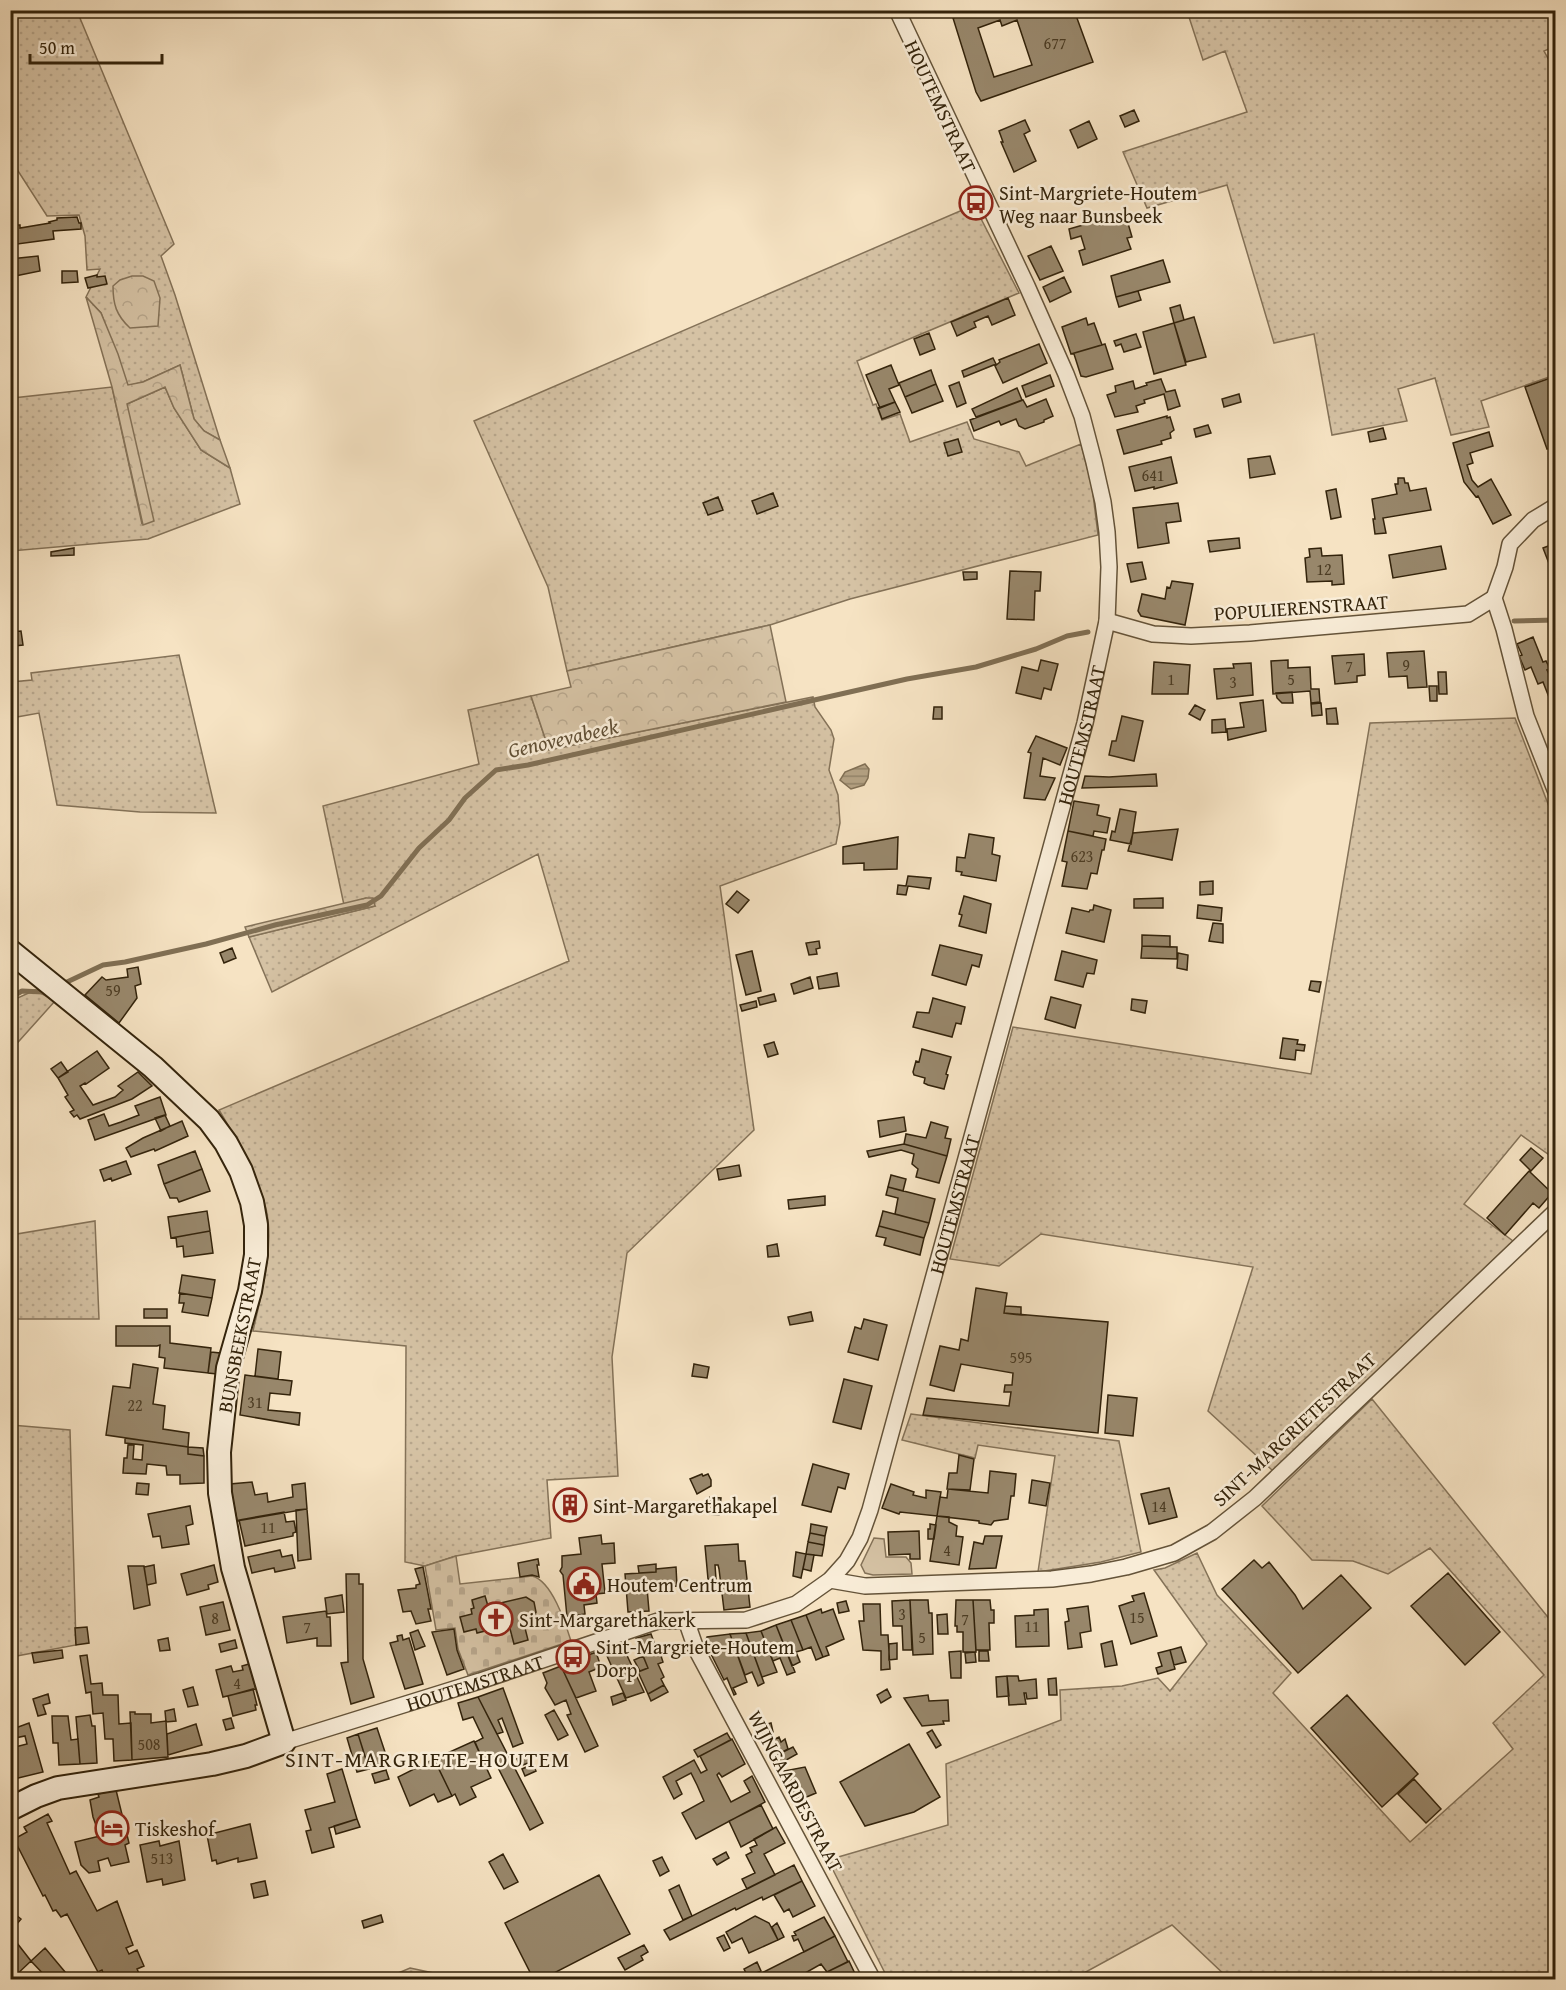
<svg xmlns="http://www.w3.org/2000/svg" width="1566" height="1990" font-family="'Gentium Book Plus',serif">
  <defs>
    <pattern id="grass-dots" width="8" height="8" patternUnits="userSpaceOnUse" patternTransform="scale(1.5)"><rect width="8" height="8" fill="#d5c2a4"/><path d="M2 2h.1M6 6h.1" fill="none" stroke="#b7a68c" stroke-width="1.8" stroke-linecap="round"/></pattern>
    <pattern id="forest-crowns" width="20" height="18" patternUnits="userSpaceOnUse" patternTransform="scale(1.5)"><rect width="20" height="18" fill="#d5c2a4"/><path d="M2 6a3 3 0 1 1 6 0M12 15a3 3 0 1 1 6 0" fill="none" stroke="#b7a68c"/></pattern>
    <pattern id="cemetery-stones" width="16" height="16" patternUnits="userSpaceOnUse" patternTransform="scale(1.5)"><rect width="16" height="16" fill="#d5c2a4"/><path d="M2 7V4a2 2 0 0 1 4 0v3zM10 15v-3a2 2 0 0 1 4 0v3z" fill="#b7a68c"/></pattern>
    <pattern id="water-rules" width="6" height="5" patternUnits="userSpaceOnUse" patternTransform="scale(1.5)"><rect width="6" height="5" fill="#b4a284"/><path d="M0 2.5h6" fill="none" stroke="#93846a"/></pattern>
  </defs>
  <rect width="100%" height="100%" fill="#f6e3c3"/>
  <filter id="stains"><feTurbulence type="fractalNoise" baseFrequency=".00333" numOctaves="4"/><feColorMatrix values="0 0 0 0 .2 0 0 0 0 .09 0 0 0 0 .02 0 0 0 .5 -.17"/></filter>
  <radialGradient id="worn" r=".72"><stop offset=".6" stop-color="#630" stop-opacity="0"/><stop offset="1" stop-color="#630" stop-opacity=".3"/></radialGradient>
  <!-- grass -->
  <path fill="url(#grass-dots)" stroke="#847258" stroke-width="1.5" d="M 11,11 L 77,11 L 174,244 L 161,256 L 175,295 L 220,440 L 204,431 L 194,419 L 180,365 L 143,382 L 128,386 L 101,313 L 86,297 L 100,269 L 87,270 L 85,236 L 79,215 L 47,216 L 11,160 Z
    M 1187,11 L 1555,11 L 1555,46 L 1544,51 L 1556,73 L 1555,375 L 1481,401 L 1489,427 L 1451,435 L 1435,378 L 1398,389 L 1407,421 L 1332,435 L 1314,334 L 1274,343 L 1227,185 L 1147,208 L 1123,152 L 1247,112 L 1225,51 L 1203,60 Z
    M 974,205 L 1019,293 L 857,361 L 873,405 L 876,404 L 882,420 L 900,414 L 910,442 L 967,422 L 974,439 L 1019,452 L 1026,466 L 1081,444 L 1092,486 L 1098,535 L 850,599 L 770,625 L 567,671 L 548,587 L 474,421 Z
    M 112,387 L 142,524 L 127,404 L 165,387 L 174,408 L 201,450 L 230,468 L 240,504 L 148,539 L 11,551 L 10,503 L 17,502 L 13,398 Z
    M 179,655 L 216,813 L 140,812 L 57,805 L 39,713 L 11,718 L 11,682 L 32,680 L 31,673 Z
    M 531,696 L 549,750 L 813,697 L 815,707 L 831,730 L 834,739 L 829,770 L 838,795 L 840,823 L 836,844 L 720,886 L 754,1130 L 627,1253 L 612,1357 L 618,1476 L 547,1480 L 551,1538 L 456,1556 L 425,1566 L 405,1562 L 406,1346 L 253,1331 C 261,1295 272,1257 268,1220 C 264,1185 237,1140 219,1110 L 569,961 L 538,854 L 272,992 L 249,937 L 375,906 L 366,898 L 344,905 L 323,806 L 479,764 L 468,710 Z
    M 1515,718 L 1555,822 L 1555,1159 L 1521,1135 L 1464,1204 L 1513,1241 L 1273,1471 L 1208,1411 L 1253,1267 L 1041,1234 L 999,1266 L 950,1259 L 1013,1027 L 1311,1074 L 1370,723 Z
    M 35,990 L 55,1001 L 11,1050 L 11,1001 Z
    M 95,1221 L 99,1319 L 11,1319 L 11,1235 Z
    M 1372,1399 L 1555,1626 L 1555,1979 L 1229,1979 L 1172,1925 L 1073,1979 L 888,1979 L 828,1860 L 948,1825 L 946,1764 L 1061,1720 L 1060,1690 L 1122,1686 L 1158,1678 L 1170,1691 L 1207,1644 L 1154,1570 L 1165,1568 L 1197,1553 L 1217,1595 L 1291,1673 L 1273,1693 L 1410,1842 L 1513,1749 L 1493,1723 L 1544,1675 L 1430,1548 L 1388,1574 L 1353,1561 L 1312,1560 L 1262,1506 Z
    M 911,1414 L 1119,1441 L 1141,1552 L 1101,1562 L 1038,1572 L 1055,1456 L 978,1445 L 975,1458 L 902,1440 Z
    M 11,1425 L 70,1430 L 76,1645 L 11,1657 Z
    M 410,1968 L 452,1977 L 453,1979 L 384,1979 Z"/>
  <!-- forest -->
  <path fill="url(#forest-crowns)" stroke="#847258" stroke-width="1.5" d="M 132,276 L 143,276 L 154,281 L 160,298 L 158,326 L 130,328 C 116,315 113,304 113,286 L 120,280 Z
    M 86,297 L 101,313 L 118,354 L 128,385 L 143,382 L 180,365 L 194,419 L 204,431 L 220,440 L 230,468 L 201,450 L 174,408 L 165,387 L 127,404 L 154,521 L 143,525 L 112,387 Z
    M 770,625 L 786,702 L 549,750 L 531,696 L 571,687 L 567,671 Z
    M 366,898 L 373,898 L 375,906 L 249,937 L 245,927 Z"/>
  <!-- cemetery -->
  <path fill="url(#cemetery-stones)" stroke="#847258" stroke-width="1.5" d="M 456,1556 L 460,1584 L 532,1576 C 552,1581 565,1622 571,1641 L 468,1675 L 458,1649 L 455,1628 L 436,1630 L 425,1566 Z"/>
  <!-- garden -->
  <path fill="#d5c2a4" stroke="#847258" stroke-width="1.5" d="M 874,1538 L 884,1539 L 886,1557 L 906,1557 L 911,1563 L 912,1574 L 873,1575 L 865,1573 L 861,1565 Z"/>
  <!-- water -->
  <path fill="url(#water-rules)" stroke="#806f54" stroke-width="1.5" d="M 865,764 L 869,769 L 868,778 L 864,785 L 851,789 L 840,780 L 845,772 Z"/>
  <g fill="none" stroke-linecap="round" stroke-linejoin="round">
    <!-- stream -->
    <path stroke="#806f54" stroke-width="5" d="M 1514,621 L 1556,620
      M 67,982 L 103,965 L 125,962 L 206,944 L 275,925 L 367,905 L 381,896 L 419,848 L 449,820 L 465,798 L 496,770 L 528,765 L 907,679 L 976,667 L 1036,649 L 1067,636 L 1088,632
      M 10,998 L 22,991 L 43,992"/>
  </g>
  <!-- building -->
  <path fill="#98876b" stroke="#33230b" stroke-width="1.5" fill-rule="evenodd" d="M 976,10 L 1074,10 L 1093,62 L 981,101 L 976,92 L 953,18 ZM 1000,20 L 1002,26 L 1017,20 L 1032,65 L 994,77 L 978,28 Z
    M 1134,110 L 1139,121 L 1125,127 L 1120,116 Z
    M 1025,120 L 1030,131 L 1024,134 L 1036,161 L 1014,172 L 1001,142 L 1003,142 L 999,131 Z
    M 1089,121 L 1097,139 L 1078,148 L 1070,130 Z
    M 1125,213 L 1132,237 L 1127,238 L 1131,249 L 1083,265 L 1079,251 L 1085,249 L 1081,236 L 1071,239 L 1069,229 Z
    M 77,217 L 79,223 L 81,223 L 81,229 L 53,231 L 54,239 L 10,245 L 10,225 L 20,225 L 20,228 L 50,223 L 49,222 L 57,220 L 57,218 Z
    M 1051,246 L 1063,271 L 1040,280 L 1028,256 Z
    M 38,256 L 40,271 L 10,277 L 10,259 Z
    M 1163,260 L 1170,282 L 1116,297 L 1111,276 Z
    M 62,271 L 77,271 L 78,282 L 62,283 Z
    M 97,275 L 97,277 L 105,276 L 107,284 L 88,288 L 85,278 Z
    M 1064,277 L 1071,292 L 1050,302 L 1043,287 Z
    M 1138,291 L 1141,300 L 1119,307 L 1116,297 Z
    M 1008,298 L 1015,315 L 992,325 L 988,316 L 974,322 L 976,327 L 957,336 L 951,322 Z
    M 1180,305 L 1184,320 L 1174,323 L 1170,308 Z
    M 1194,317 L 1206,357 L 1186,362 L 1174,323 Z
    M 1086,318 L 1088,325 L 1094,323 L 1102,345 L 1071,354 L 1062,327 Z
    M 1174,323 L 1186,365 L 1154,374 L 1143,332 Z
    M 929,333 L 935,349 L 920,355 L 914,339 Z
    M 1136,334 L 1141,347 L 1124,352 L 1121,344 L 1116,346 L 1114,341 Z
    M 1039,344 L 1047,363 L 1003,383 L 995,366 L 1000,362 L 999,360 Z
    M 1105,344 L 1113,369 L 1086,377 L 1081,376 L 1074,354 L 1071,354 Z
    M 993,358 L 996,364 L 964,377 L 962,371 Z
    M 891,365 L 899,385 L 889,389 L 895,402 L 880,408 L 866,375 Z
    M 931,370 L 936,384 L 905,397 L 899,383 Z
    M 1050,375 L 1054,386 L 1026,397 L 1022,386 Z
    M 1556,376 L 1554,401 L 1556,446 L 1547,449 L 1525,387 Z
    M 1161,379 L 1166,392 L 1175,390 L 1180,406 L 1168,410 L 1164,394 L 1144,400 L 1145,403 L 1136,406 L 1138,412 L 1115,417 L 1107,395 L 1116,392 L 1115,386 L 1133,381 L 1135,389 L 1147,385 L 1146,383 Z
    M 959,382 L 966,403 L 957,407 L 949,386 Z
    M 936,384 L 943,401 L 912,413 L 905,397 Z
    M 1017,388 L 1022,400 L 976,417 L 972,409 Z
    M 1239,394 L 1241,402 L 1224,407 L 1222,399 Z
    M 1046,399 L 1053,416 L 1044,420 L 1044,422 L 1025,429 L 1019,426 L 1016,419 L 1001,425 L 999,421 L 974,431 L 970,420 L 1023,400 L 1027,407 Z
    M 895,402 L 900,412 L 882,419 L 878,408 Z
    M 1167,416 L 1167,418 L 1170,417 L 1174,430 L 1170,433 L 1171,438 L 1161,441 L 1162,444 L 1124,454 L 1117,430 Z
    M 1208,425 L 1211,433 L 1196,437 L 1194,429 Z
    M 1383,428 L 1386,439 L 1370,442 L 1368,432 Z
    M 1489,432 L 1493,446 L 1470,453 L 1473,463 L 1467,465 L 1472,480 L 1478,487 L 1491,479 L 1511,515 L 1493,524 L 1478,496 L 1476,497 L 1464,482 L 1453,443 Z
    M 958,439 L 962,452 L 948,456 L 944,443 Z
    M 1270,456 L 1275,474 L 1250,478 L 1248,459 Z
    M 1171,457 L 1177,483 L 1154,489 L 1154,487 L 1135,491 L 1129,467 Z
    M 1398,478 L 1404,478 L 1405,483 L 1408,483 L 1410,491 L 1426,488 L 1431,510 L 1383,518 L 1386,533 L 1375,534 L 1373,519 L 1375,519 L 1372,499 L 1397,494 L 1395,484 L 1398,484 Z
    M 1336,489 L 1341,517 L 1331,519 L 1326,491 Z
    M 773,493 L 778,506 L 757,514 L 752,501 Z
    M 718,497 L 723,510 L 708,515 L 703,503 Z
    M 1178,503 L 1181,521 L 1166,523 L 1169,543 L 1138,548 L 1133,508 Z
    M 1239,538 L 1240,548 L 1210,552 L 1208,541 Z
    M 1556,543 L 1556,587 L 1555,587 L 1551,575 L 1553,574 L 1543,548 Z
    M 1441,546 L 1446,569 L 1393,578 L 1389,555 Z
    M 74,548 L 74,555 L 51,556 L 51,552 Z
    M 1321,548 L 1322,556 L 1342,555 L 1344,584 L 1332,585 L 1332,581 L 1307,582 L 1305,558 L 1310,557 L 1309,549 Z
    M 1142,562 L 1146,579 L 1131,582 L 1127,564 Z
    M 1010,571 L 1041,572 L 1040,591 L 1035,591 L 1034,620 L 1007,619 Z
    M 963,572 L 977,572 L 977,579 L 964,580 Z
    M 1172,581 L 1193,584 L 1185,625 L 1141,616 L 1138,611 L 1142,594 L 1165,599 L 1167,587 L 1170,588 Z
    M 21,631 L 23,645 L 14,646 L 11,632 Z
    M 1533,637 L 1543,662 L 1546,661 L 1550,669 L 1547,670 L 1556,689 L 1554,710 L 1543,682 L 1538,684 L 1531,667 L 1525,670 L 1519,656 L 1522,655 L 1517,644 Z
    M 1424,651 L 1427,687 L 1408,688 L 1407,676 L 1389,677 L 1387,653 Z
    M 1364,654 L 1365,675 L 1357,676 L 1357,682 L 1335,684 L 1332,656 Z
    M 1041,660 L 1058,664 L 1051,690 L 1044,688 L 1041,699 L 1016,693 L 1022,667 L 1038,671 Z
    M 1288,660 L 1288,668 L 1310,667 L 1311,689 L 1319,689 L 1320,702 L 1311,703 L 1310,691 L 1273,694 L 1271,661 Z
    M 1154,662 L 1190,665 L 1188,694 L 1152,694 Z
    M 1251,663 L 1253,695 L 1217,699 L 1214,669 L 1234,668 L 1233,664 Z
    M 1438,672 L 1446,672 L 1447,694 L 1439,694 Z
    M 1429,686 L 1437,686 L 1437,701 L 1430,701 Z
    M 1292,692 L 1293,703 L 1282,703 L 1277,698 L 1276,693 Z
    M 1263,700 L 1266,731 L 1228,740 L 1227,729 L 1244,727 L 1240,703 Z
    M 1321,703 L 1322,715 L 1312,716 L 1311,704 Z
    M 1195,705 L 1205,710 L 1200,720 L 1189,714 Z
    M 934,707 L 942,707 L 942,719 L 933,719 Z
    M 1336,708 L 1338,724 L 1327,724 L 1326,709 Z
    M 1122,716 L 1143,721 L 1134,761 L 1109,755 L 1112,741 L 1116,741 Z
    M 1225,719 L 1226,732 L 1212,733 L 1212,720 Z
    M 1036,736 L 1067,748 L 1060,765 L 1043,758 L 1040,776 L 1055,778 L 1045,800 L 1024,798 L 1031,753 L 1028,752 Z
    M 1156,774 L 1157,786 L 1082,788 L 1085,776 L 1109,777 Z
    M 1074,801 L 1099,805 L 1097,815 L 1110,818 L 1107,833 L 1094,831 L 1093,836 L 1068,831 Z
    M 1120,809 L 1136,812 L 1131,844 L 1110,840 L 1112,831 L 1115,832 Z
    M 1178,829 L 1172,860 L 1128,851 L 1133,833 Z
    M 1068,831 L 1106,839 L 1104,850 L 1102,850 L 1097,874 L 1091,873 L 1087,889 L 1062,886 L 1067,862 L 1062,861 Z
    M 969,834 L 994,838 L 992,854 L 1000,856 L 996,881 L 961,875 L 962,872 L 956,871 L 957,857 L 965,858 Z
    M 898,837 L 897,869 L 864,870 L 864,863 L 843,864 L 843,847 Z
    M 908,876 L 931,878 L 929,889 L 908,886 L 906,895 L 897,894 L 898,885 L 906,886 Z
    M 1213,881 L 1213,894 L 1200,895 L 1200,882 Z
    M 737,891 L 749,900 L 738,913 L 726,904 Z
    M 964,896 L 991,904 L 986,933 L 959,926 L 962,915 L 959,914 Z
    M 1163,898 L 1163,908 L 1134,908 L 1134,899 Z
    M 1094,905 L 1111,910 L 1104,942 L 1066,933 L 1072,908 L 1089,912 L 1090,910 L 1093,910 Z
    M 1198,905 L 1222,908 L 1221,921 L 1197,918 Z
    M 1213,923 L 1223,924 L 1223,943 L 1209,941 Z
    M 1142,935 L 1170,936 L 1170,947 L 1142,946 Z
    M 819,941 L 820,948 L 816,949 L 817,954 L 809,955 L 806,943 Z
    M 940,945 L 982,955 L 979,967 L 972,965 L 966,985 L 932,975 Z
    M 1142,946 L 1177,947 L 1177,959 L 1141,958 Z
    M 232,948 L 236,958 L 224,963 L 220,953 Z
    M 752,951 L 761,991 L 746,995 L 736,955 Z
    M 1062,951 L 1097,960 L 1094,974 L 1087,973 L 1083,987 L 1055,980 Z
    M 1178,953 L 1188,955 L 1187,970 L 1177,968 Z
    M 138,967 L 141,984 L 135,986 L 137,998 L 119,1023 L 85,995 L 102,977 L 106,980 L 128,977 L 127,969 Z
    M 837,973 L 839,986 L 819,989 L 817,977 Z
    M 810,977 L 813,988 L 794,994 L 791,984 Z
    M 1311,981 L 1321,982 L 1319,992 L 1309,990 Z
    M 774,994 L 776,1001 L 760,1005 L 758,998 Z
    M 1051,997 L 1081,1005 L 1075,1028 L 1045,1019 Z
    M 933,998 L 965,1007 L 961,1024 L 956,1023 L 952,1037 L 913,1027 L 917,1012 L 929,1013 Z
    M 1132,999 L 1147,1001 L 1145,1013 L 1131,1010 Z
    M 756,1001 L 757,1007 L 742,1011 L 740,1005 Z
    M 1283,1038 L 1298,1040 L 1297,1044 L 1305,1045 L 1304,1051 L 1296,1050 L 1295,1060 L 1280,1058 Z
    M 774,1042 L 778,1054 L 768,1057 L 764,1045 Z
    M 922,1049 L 951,1057 L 946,1074 L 948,1075 L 944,1089 L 928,1085 L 924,1083 L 925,1078 L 914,1075 L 913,1072 L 916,1061 L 919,1062 Z
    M 97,1051 L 109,1068 L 86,1084 L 85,1083 L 80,1086 L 93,1105 L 115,1097 L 123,1090 L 118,1086 L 138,1072 L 152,1086 L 132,1099 L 80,1119 L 77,1115 L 74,1117 L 70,1112 L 74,1110 L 65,1097 L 68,1095 L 58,1078 Z
    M 61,1062 L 68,1072 L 58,1078 L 51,1069 Z
    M 160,1097 L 166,1115 L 95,1140 L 88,1120 L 104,1114 L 109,1126 L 121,1122 L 139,1115 L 135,1106 Z
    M 165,1115 L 170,1126 L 161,1131 L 155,1118 Z
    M 904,1117 L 906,1131 L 880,1137 L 878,1121 Z
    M 182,1121 L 188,1136 L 155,1151 L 154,1149 L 131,1157 L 126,1148 L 143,1138 Z
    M 931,1122 L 948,1127 L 945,1138 L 951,1139 L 947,1156 L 904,1144 L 906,1134 L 926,1138 Z
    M 904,1144 L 947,1156 L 939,1183 L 916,1177 L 918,1169 L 912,1164 L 914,1154 L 901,1150 L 869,1157 L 867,1151 Z
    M 1531,1148 L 1543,1158 L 1530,1172 L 1552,1193 L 1539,1208 L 1533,1203 L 1505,1235 L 1487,1218 L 1530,1170 L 1520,1160 Z
    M 195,1151 L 202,1169 L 164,1184 L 158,1165 Z
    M 126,1161 L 131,1174 L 112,1181 L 111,1178 L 104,1181 L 100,1170 Z
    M 739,1165 L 741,1176 L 719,1180 L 717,1169 Z
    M 202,1169 L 210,1191 L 179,1202 L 177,1198 L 170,1198 L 164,1184 Z
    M 891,1175 L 906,1179 L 903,1191 L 888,1187 Z
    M 888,1187 L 935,1199 L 929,1223 L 895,1214 L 898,1198 L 886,1195 Z
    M 825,1196 L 825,1205 L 789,1209 L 788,1200 Z
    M 207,1211 L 210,1231 L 171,1238 L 168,1217 Z
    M 883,1211 L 929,1223 L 924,1238 L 879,1226 Z
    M 879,1226 L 924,1238 L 920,1255 L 884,1245 L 886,1238 L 876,1236 Z
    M 210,1231 L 213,1253 L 184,1257 L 183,1246 L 177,1247 L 176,1237 Z
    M 777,1244 L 779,1256 L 768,1257 L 767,1246 Z
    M 182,1275 L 215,1280 L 212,1298 L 179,1293 Z
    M 976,1288 L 1007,1293 L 1004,1313 L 1108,1322 L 1098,1433 L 923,1415 L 927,1398 L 1009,1406 L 1011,1392 L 1004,1392 L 1005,1385 L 1012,1385 L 1013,1373 L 961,1364 L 954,1391 L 930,1385 L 940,1346 L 959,1350 L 961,1339 L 968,1341 Z
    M 180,1293 L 212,1298 L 208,1316 L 182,1312 L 184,1303 L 179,1303 Z
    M 1005,1306 L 1021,1307 L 1021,1315 L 1004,1313 Z
    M 144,1309 L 167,1309 L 167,1318 L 144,1318 Z
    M 811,1312 L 813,1321 L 790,1325 L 788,1317 Z
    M 864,1319 L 887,1325 L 878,1360 L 848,1352 L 855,1327 L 861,1329 Z
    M 116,1326 L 170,1326 L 170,1343 L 211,1348 L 208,1373 L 164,1368 L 165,1358 L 159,1357 L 160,1345 L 157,1346 L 116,1346 Z
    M 258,1349 L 281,1352 L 278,1379 L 255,1376 Z
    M 211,1352 L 220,1353 L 217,1374 L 208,1373 Z
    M 133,1364 L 158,1368 L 153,1404 L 165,1406 L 163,1429 L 189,1433 L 188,1447 L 106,1435 L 113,1386 L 130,1388 Z
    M 694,1364 L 709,1367 L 707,1378 L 692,1376 Z
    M 245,1375 L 292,1381 L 290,1395 L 270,1393 L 268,1410 L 300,1413 L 299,1425 L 240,1415 Z
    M 844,1379 L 872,1386 L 861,1429 L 833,1422 Z
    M 1108,1395 L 1137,1398 L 1133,1436 L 1105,1433 Z
    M 125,1438 L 188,1447 L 188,1454 L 204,1456 L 204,1483 L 180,1484 L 180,1475 L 167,1475 L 166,1466 L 147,1464 L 146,1474 L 123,1473 L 124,1458 L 127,1458 L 128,1445 L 134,1445 L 133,1459 L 142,1460 L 143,1445 L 125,1443 Z
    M 188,1447 L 203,1448 L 204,1456 L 188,1454 Z
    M 959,1455 L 974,1459 L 970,1490 L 947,1489 L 949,1473 L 957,1473 Z
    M 813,1464 L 849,1474 L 845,1489 L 838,1487 L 831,1512 L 802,1505 Z
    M 990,1471 L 1016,1474 L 1014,1496 L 1011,1496 L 1008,1519 L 994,1521 L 991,1525 L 979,1523 L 979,1521 L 937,1516 L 940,1497 L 947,1498 L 948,1489 L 988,1493 Z
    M 702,1474 L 703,1476 L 708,1474 L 711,1480 L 711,1486 L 697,1494 L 690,1479 Z
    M 1032,1480 L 1050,1483 L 1046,1506 L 1029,1503 Z
    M 252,1482 L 255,1495 L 267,1493 L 268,1502 L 293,1497 L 292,1485 L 305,1483 L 307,1509 L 237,1521 L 230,1484 Z
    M 137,1483 L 149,1484 L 148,1495 L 136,1494 Z
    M 891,1484 L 914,1492 L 913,1495 L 926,1498 L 926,1490 L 941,1492 L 937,1516 L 900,1512 L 899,1514 L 882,1508 Z
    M 1169,1488 L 1177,1517 L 1149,1524 L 1141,1494 Z
    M 567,1496 L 573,1498 L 574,1511 L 567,1511 L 566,1499 Z
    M 710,1497 L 721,1498 L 719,1515 L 708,1514 Z
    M 190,1506 L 193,1524 L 186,1526 L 189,1544 L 162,1548 L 160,1536 L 153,1537 L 148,1514 Z
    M 307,1509 L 311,1559 L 298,1561 L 296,1510 Z
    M 284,1512 L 286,1522 L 294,1521 L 296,1532 L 293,1533 L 293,1536 L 245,1546 L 239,1520 Z
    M 937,1516 L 949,1517 L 949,1522 L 957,1526 L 956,1536 L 963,1537 L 959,1565 L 930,1561 Z
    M 811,1524 L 827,1527 L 825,1536 L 810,1533 Z
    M 930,1524 L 936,1525 L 934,1539 L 928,1539 L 928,1529 L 930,1529 Z
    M 919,1531 L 920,1559 L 910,1559 L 910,1554 L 889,1555 L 888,1532 Z
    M 810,1533 L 825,1536 L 824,1545 L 808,1542 Z
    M 601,1535 L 602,1544 L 614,1543 L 615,1563 L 602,1564 L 605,1593 L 596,1594 L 597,1603 L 584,1605 L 585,1614 L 567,1617 L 563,1575 L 560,1571 L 562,1567 L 562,1556 L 581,1554 L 579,1538 Z
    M 985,1536 L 1002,1536 L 996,1568 L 969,1569 L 974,1542 L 983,1544 Z
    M 808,1542 L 824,1545 L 822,1556 L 806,1554 Z
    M 738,1544 L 739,1561 L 745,1561 L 750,1607 L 724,1610 L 719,1569 L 718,1565 L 715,1565 L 716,1579 L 708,1579 L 705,1546 Z
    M 280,1550 L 282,1557 L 292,1555 L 295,1568 L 275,1572 L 274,1568 L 252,1573 L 248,1557 Z
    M 796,1552 L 806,1554 L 801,1578 L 793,1576 Z
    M 806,1554 L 814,1555 L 811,1571 L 803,1569 Z
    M 538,1559 L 539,1565 L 537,1565 L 539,1577 L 532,1575 L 520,1577 L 518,1563 Z
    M 1254,1560 L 1262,1568 L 1269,1562 L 1295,1595 L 1303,1609 L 1341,1575 L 1371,1608 L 1298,1673 L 1222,1589 Z
    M 656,1564 L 656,1572 L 639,1573 L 638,1566 Z
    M 154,1565 L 156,1583 L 147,1585 L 144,1567 Z
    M 214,1565 L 218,1582 L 208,1585 L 209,1589 L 187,1595 L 181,1574 Z
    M 128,1566 L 144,1566 L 150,1605 L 134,1609 Z
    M 423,1567 L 431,1609 L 428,1609 L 431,1621 L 416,1624 L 411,1611 L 403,1612 L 398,1590 L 416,1588 L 416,1585 L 420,1584 L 415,1569 Z
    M 676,1567 L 677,1586 L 647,1588 L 649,1611 L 628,1612 L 625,1574 L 656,1572 L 656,1569 Z
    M 1448,1573 L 1500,1632 L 1465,1665 L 1411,1606 Z
    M 346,1574 L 359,1574 L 359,1584 L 363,1584 L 363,1659 L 374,1697 L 351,1704 L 341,1663 L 348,1662 Z
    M 1144,1593 L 1157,1636 L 1131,1644 L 1119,1606 L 1134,1601 L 1132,1596 Z
    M 342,1595 L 344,1612 L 327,1614 L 325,1598 Z
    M 485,1596 L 488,1606 L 526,1597 L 534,1602 L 536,1612 L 531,1620 L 521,1622 L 522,1628 L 525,1628 L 528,1640 L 514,1644 L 509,1625 L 477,1633 L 476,1629 L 464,1632 L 460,1617 L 472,1614 L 471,1609 L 474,1608 L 472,1600 Z
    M 910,1600 L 912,1650 L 903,1650 L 902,1626 L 893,1626 L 892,1601 Z
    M 910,1600 L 928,1600 L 929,1613 L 932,1613 L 933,1654 L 913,1655 Z
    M 956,1600 L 973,1600 L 976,1652 L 963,1652 L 963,1632 L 957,1632 L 957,1626 L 955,1626 Z
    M 973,1600 L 990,1600 L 991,1610 L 994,1610 L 994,1623 L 989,1623 L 990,1650 L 976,1650 Z
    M 846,1601 L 849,1611 L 839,1613 L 837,1603 Z
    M 223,1602 L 230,1630 L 206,1635 L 200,1607 Z
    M 863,1604 L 880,1604 L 881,1635 L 888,1635 L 890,1669 L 881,1670 L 881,1651 L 863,1650 L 859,1621 L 864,1621 Z
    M 1088,1606 L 1091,1631 L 1080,1633 L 1082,1647 L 1068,1649 L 1065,1622 L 1069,1621 L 1067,1609 Z
    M 821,1609 L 822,1613 L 833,1609 L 844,1639 L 826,1647 L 829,1655 L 823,1657 L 806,1615 Z
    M 1048,1609 L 1049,1646 L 1016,1647 L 1015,1616 L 1034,1615 L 1034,1610 Z
    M 326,1611 L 327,1617 L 330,1617 L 331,1646 L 317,1646 L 317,1638 L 287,1643 L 283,1617 Z
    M 947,1614 L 948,1634 L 938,1634 L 937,1615 Z
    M 806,1615 L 823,1657 L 816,1660 L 811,1647 L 803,1650 L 791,1620 Z
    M 791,1620 L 803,1650 L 796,1652 L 800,1662 L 792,1666 L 776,1625 Z
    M 776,1625 L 795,1672 L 787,1675 L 780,1658 L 773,1661 L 761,1631 Z
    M 87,1627 L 89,1643 L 76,1645 L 75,1628 Z
    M 454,1629 L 457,1650 L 464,1669 L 447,1675 L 432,1632 Z
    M 418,1630 L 425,1646 L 415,1650 L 410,1633 Z
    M 761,1631 L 777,1672 L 762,1677 L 746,1633 Z
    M 746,1633 L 764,1683 L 758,1686 L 752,1672 L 745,1675 L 730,1634 Z
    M 651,1634 L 658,1653 L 662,1652 L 663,1655 L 661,1656 L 663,1662 L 658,1664 L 664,1677 L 661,1679 L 664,1685 L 648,1694 L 638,1672 L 648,1668 L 636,1638 Z
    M 730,1634 L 747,1682 L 733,1688 L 736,1694 L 734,1695 L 727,1678 L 724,1680 L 705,1642 L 707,1637 Z
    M 402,1635 L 403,1640 L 409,1638 L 423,1684 L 405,1689 L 390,1643 L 398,1641 L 397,1636 Z
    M 168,1638 L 170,1650 L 160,1651 L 158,1640 Z
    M 235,1640 L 237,1648 L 221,1652 L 219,1644 Z
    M 1112,1641 L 1117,1665 L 1105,1667 L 1101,1644 Z
    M 897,1643 L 897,1659 L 889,1660 L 889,1644 Z
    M 1181,1647 L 1186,1662 L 1174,1665 L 1170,1650 Z
    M 624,1649 L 644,1692 L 626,1698 L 607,1656 Z
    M 62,1650 L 63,1658 L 34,1663 L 32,1653 Z
    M 1170,1650 L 1175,1669 L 1158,1674 L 1156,1668 L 1162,1666 L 1158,1653 Z
    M 961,1651 L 961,1678 L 951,1678 L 949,1652 Z
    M 979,1651 L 988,1651 L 989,1661 L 979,1661 Z
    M 596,1652 L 601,1667 L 589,1672 L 596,1691 L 576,1698 L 561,1666 Z
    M 975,1652 L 976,1662 L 966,1663 L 965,1653 Z
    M 87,1655 L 91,1684 L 102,1683 L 103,1695 L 118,1695 L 119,1724 L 131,1723 L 132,1760 L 114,1761 L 113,1739 L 105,1739 L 103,1713 L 93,1714 L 91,1692 L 86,1693 L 80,1656 Z
    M 643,1656 L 648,1668 L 640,1671 L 634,1660 Z
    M 249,1664 L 256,1689 L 223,1697 L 216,1670 L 231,1666 L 233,1672 L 243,1670 L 242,1666 Z
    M 561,1666 L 598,1746 L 585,1752 L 567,1715 L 571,1714 L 566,1700 L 555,1705 L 545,1688 L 547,1683 L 543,1673 Z
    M 1007,1676 L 1009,1696 L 997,1697 L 996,1677 Z
    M 1007,1676 L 1018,1676 L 1019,1681 L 1036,1679 L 1037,1698 L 1027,1699 L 1026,1693 L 1024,1693 L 1026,1704 L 1009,1705 Z
    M 1056,1678 L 1057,1695 L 1049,1695 L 1048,1679 Z
    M 664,1685 L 668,1692 L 651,1701 L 648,1694 Z
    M 193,1687 L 198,1705 L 188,1707 L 183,1690 Z
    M 503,1688 L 523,1743 L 513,1747 L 502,1718 L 498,1720 L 503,1732 L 497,1734 L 478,1697 Z
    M 253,1689 L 257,1705 L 255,1705 L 256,1710 L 233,1716 L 228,1696 Z
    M 887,1689 L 891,1697 L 881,1703 L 877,1695 Z
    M 623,1693 L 626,1700 L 613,1705 L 611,1697 Z
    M 48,1694 L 50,1703 L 43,1705 L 46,1714 L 38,1716 L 33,1699 Z
    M 928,1695 L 929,1701 L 948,1700 L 949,1721 L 943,1721 L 944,1724 L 922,1726 L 904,1698 Z
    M 1347,1695 L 1418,1774 L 1382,1807 L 1311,1728 Z
    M 478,1697 L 543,1823 L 530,1830 L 494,1760 L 485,1765 L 475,1742 L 483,1738 L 473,1717 L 463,1720 L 458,1703 Z
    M 174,1709 L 176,1721 L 166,1722 L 165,1711 Z
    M 554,1710 L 568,1735 L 558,1740 L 545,1715 Z
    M 130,1712 L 135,1712 L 135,1714 L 151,1714 L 151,1723 L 166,1721 L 168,1757 L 132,1760 Z
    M 90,1715 L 92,1726 L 95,1726 L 97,1763 L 80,1764 L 76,1717 Z
    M 52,1716 L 68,1716 L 71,1740 L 78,1739 L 80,1764 L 59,1765 L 58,1743 L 53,1743 Z
    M 231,1718 L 234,1728 L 226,1730 L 223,1720 Z
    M 29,1723 L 43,1772 L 10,1780 L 10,1751 L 16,1750 L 15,1747 L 27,1744 L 25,1736 L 10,1739 L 10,1730 Z
    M 771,1723 L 773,1732 L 763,1735 L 760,1726 Z
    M 196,1724 L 202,1745 L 168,1755 L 167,1734 Z
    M 377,1728 L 385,1752 L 382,1753 L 385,1762 L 368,1766 L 358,1734 Z
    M 932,1730 L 941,1745 L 936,1748 L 927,1733 Z
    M 727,1733 L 731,1740 L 698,1757 L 694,1750 Z
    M 358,1734 L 369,1769 L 357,1772 L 347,1738 Z
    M 779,1737 L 781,1742 L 785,1739 L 788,1749 L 775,1756 L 771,1749 L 776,1746 L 773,1740 Z
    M 732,1739 L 745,1764 L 722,1777 L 719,1773 L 717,1775 L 731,1802 L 750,1792 L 744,1781 L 752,1776 L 765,1802 L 696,1839 L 682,1813 L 704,1801 L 697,1785 L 691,1773 L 676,1781 L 682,1794 L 674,1799 L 663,1777 L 694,1760 L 701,1773 L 707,1770 L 700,1756 Z
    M 474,1741 L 491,1778 L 471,1787 L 476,1797 L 460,1805 L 455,1794 L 452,1796 L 434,1759 Z
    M 909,1744 L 940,1797 L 914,1812 L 865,1826 L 840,1782 Z
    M 793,1747 L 797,1754 L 781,1763 L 777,1755 Z
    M 528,1754 L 531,1762 L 520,1766 L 517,1759 Z
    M 434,1759 L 452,1796 L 438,1802 L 434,1794 L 410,1806 L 398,1777 Z
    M 533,1764 L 536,1771 L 525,1776 L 522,1769 Z
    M 805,1767 L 816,1793 L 797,1801 L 784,1771 Z
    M 342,1769 L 357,1819 L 329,1828 L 334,1847 L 312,1853 L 306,1831 L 311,1830 L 305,1810 L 335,1802 L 327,1774 Z
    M 386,1770 L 389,1779 L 375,1783 L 372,1774 Z
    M 1414,1779 L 1441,1809 L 1426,1823 L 1398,1794 Z
    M 116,1790 L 129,1843 L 125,1845 L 129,1862 L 111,1866 L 108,1858 L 98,1861 L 100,1871 L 89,1873 L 81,1865 L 75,1842 L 100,1836 L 93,1817 L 90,1800 L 99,1797 L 98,1794 Z
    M 761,1805 L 773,1829 L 741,1847 L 729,1821 Z
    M 48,1814 L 52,1821 L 47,1823 L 70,1874 L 76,1871 L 97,1911 L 117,1901 L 133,1945 L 126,1948 L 129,1954 L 137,1950 L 144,1966 L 137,1969 L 142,1980 L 106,1980 L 102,1970 L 98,1972 L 67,1914 L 61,1917 L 56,1910 L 53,1911 L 45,1895 L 43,1896 L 14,1839 L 27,1832 L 24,1827 Z
    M 357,1819 L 360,1827 L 336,1834 L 334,1826 Z
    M 250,1824 L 257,1858 L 238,1862 L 238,1858 L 217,1864 L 216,1860 L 212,1861 L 207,1835 Z
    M 776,1827 L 785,1843 L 764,1854 L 775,1875 L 747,1889 L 742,1879 L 755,1873 L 746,1855 L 752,1852 L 750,1848 L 757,1845 L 754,1839 Z
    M 159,1841 L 160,1846 L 179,1841 L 185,1880 L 163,1885 L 162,1879 L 147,1882 L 140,1845 Z
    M 726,1852 L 729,1858 L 717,1865 L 713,1859 Z
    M 503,1854 L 518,1882 L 504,1889 L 489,1862 Z
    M 662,1857 L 669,1871 L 660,1876 L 653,1861 Z
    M 794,1865 L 802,1881 L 763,1900 L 762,1897 L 736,1910 L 735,1908 L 670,1940 L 664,1930 Z
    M 599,1875 L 630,1934 L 548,1976 L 550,1980 L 534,1980 L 505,1923 Z
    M 265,1881 L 268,1895 L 254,1898 L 251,1884 Z
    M 802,1881 L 815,1906 L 793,1917 L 789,1909 L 784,1912 L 774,1895 Z
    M 679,1885 L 692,1916 L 683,1920 L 669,1890 Z
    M 10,1910 L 21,1919 L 10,1932 Z
    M 381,1915 L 383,1922 L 364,1928 L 362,1921 Z
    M 755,1916 L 769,1923 L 778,1940 L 749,1953 L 742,1938 L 732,1943 L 726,1932 Z
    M 824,1917 L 835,1936 L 804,1952 L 798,1939 L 794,1941 L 792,1936 L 796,1935 L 794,1932 Z
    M 777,1923 L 784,1937 L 778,1940 L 772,1927 Z
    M 10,1934 L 31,1961 L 13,1978 L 10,1974 Z
    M 724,1935 L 730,1948 L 724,1951 L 717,1938 Z
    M 835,1936 L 848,1962 L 827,1972 L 821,1964 L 793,1980 L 748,1980 Z
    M 644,1945 L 648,1952 L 641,1956 L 643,1960 L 625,1970 L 618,1958 Z
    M 45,1948 L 71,1979 L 71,1980 L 49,1980 L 31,1961 Z
    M 849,1961 L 858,1980 L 812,1980 L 827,1972 Z
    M 757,1962 L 761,1971 L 748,1977 L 744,1969 Z"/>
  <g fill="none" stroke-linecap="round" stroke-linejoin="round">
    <!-- street casing -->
    <g stroke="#645339" stroke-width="18">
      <g id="street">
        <path d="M 1556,506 L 1533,520 L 1510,544 L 1505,567 L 1494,598 L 1504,629 L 1526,716 L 1556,792"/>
        <path d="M 1107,621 L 1153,634 L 1191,636 L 1250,633 L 1468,614 L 1494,598"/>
        <path d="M 830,1580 L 865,1586 L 1052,1579 L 1091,1574 L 1126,1567 L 1174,1553 L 1212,1532 L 1255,1498 L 1556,1211"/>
        <path d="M 686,1620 L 696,1649 L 873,1980"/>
        <path id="s1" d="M 284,1742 L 480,1681 L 658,1621 L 746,1620 L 796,1604 L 830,1580 L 847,1561 L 860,1538 L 870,1510 L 1085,723 L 1107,621 L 1109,567 L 1107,532 L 1103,502 L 1094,462 L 1082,416 L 1066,374 L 1027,286 L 897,10"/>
      </g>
    </g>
    <!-- secondary casing -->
    <g stroke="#33230b" stroke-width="26">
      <path id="secondary" d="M 10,951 L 153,1067 L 209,1120 L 226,1143 L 241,1171 L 252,1202 L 256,1225 L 256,1255 L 250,1291 L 228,1368 L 219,1452 L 220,1493 L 233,1568 L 284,1742 L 246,1756 L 212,1764 L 58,1788 L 36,1796 L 10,1809"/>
    </g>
    <!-- street -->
    <use href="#street" stroke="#f9edd8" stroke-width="15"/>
    <!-- secondary -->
    <use href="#secondary" stroke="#f9edd8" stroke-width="22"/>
  </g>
  <!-- icons -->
  <defs>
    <g id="bus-ring" transform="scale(1.725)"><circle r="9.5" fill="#f9edd8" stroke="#8f2418" stroke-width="1.5"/><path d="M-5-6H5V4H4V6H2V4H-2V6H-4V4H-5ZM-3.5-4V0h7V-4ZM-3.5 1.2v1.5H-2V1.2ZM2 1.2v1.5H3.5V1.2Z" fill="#8f2418"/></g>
    <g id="building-ring" transform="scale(1.725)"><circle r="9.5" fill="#f9edd8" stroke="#8f2418" stroke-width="1.5"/><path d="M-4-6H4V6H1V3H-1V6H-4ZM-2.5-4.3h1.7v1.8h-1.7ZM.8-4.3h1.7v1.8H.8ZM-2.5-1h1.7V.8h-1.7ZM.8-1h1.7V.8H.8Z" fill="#8f2418"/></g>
    <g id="civic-ring" transform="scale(1.725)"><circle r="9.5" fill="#f9edd8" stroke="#8f2418" stroke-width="1.5"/><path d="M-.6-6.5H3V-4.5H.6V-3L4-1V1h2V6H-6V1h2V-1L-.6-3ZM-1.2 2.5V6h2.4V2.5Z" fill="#8f2418"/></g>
    <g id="church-ring" transform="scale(1.725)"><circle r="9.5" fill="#f9edd8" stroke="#8f2418" stroke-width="1.5"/><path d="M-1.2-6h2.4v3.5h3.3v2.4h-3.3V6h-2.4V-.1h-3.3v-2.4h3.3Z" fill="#8f2418"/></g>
    <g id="hotel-ring" transform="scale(1.725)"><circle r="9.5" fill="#f9edd8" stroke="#8f2418" stroke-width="1.5"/><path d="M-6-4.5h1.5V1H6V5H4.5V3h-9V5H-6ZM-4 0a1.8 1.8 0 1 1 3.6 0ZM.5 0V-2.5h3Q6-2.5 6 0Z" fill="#8f2418"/></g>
  </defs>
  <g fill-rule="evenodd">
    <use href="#bus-ring" x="976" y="203"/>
    <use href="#building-ring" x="570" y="1505"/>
    <use href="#civic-ring" x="584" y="1584"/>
    <use href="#church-ring" x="496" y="1619"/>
    <use href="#bus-ring" x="573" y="1657"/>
    <use href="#hotel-ring" x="112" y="1828"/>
  </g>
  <g text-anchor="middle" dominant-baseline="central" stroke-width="5" stroke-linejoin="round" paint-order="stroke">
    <!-- number labels -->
    <g font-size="16" fill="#4c3c23">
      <text x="1055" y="43">677</text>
      <text x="1153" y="475">641</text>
      <text x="1324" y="569">12</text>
      <text x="1406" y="665">9</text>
      <text x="1349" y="666">7</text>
      <text x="1171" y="679">1</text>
      <text x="1291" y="679">5</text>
      <text x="1233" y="682">3</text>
      <text x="1082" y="856">623</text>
      <text x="113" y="990">59</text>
      <text x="1021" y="1357">595</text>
      <text x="255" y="1402">31</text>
      <text x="135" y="1405">22</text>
      <text x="1159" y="1506">14</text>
      <text x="268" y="1527">11</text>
      <text x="947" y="1550">4</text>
      <text x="902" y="1614">3</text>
      <text x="1137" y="1617">15</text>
      <text x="215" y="1618">8</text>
      <text x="965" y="1619">7</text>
      <text x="1032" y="1626">11</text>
      <text x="307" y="1627">7</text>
      <text x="922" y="1637">5</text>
      <text x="237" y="1683">4</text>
      <text x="149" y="1744">508</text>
      <text x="162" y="1858">513</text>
    </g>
    <!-- street labels -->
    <g font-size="20" fill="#33230b" stroke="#f9edd8">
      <text transform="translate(941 106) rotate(65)">HOUTEMSTRAAT</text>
      <text transform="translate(1301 607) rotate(-4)">POPULIERENSTRAAT</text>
      <text stroke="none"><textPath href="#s1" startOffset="1460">HOUTEMSTRAAT</textPath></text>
      <text stroke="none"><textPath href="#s1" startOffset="974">HOUTEMSTRAAT</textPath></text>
      <text transform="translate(239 1335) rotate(-79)">BUNSBEEKSTRAAT</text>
      <text transform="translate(1294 1429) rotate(-43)">SINT-MARGRIETESTRAAT</text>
      <text stroke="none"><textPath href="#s1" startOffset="200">HOUTEMSTRAAT</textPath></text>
      <text transform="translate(796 1791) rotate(62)">WIJNGAARDESTRAAT</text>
    </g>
    <!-- poi labels -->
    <g font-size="20" fill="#33230b" stroke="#f9edd8" text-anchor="start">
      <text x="999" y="192">Sint-Margriete-Houtem<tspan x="999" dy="23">Weg naar Bunsbeek</tspan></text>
      <text x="593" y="1505">Sint-Margarethakapel</text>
      <text x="607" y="1584">Houtem Centrum</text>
      <text x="519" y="1619">Sint-Margarethakerk</text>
      <text x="596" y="1646">Sint-Margriete-Houtem<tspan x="596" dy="23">Dorp</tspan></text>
      <text x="135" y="1828">Tiskeshof</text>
    </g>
    <!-- water labels -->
    <g font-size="21" font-style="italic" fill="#604f35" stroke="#f9edd8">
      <text transform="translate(563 738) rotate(-13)">Genovevabeek</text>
    </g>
    <!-- quarter labels -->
    <g font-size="22" letter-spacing="1.5" fill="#33230b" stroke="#f9edd8">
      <text x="428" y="1759">SINT-MARGRIETE-HOUTEM</text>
    </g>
  </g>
  <!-- margin -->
  <rect width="1566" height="1990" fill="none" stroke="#f6e3c3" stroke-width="36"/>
  <rect x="12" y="12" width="1542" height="1966" fill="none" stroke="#33230b" stroke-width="3"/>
  <rect x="18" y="18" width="1530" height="1954" fill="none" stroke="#33230b" stroke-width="1.5"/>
  <!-- scale -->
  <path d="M30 54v9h132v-9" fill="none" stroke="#33230b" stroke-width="3"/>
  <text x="39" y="54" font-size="18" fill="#33230b" stroke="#f9edd8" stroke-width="4.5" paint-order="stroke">50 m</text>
  <rect width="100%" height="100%" filter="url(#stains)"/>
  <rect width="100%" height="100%" fill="url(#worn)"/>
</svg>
